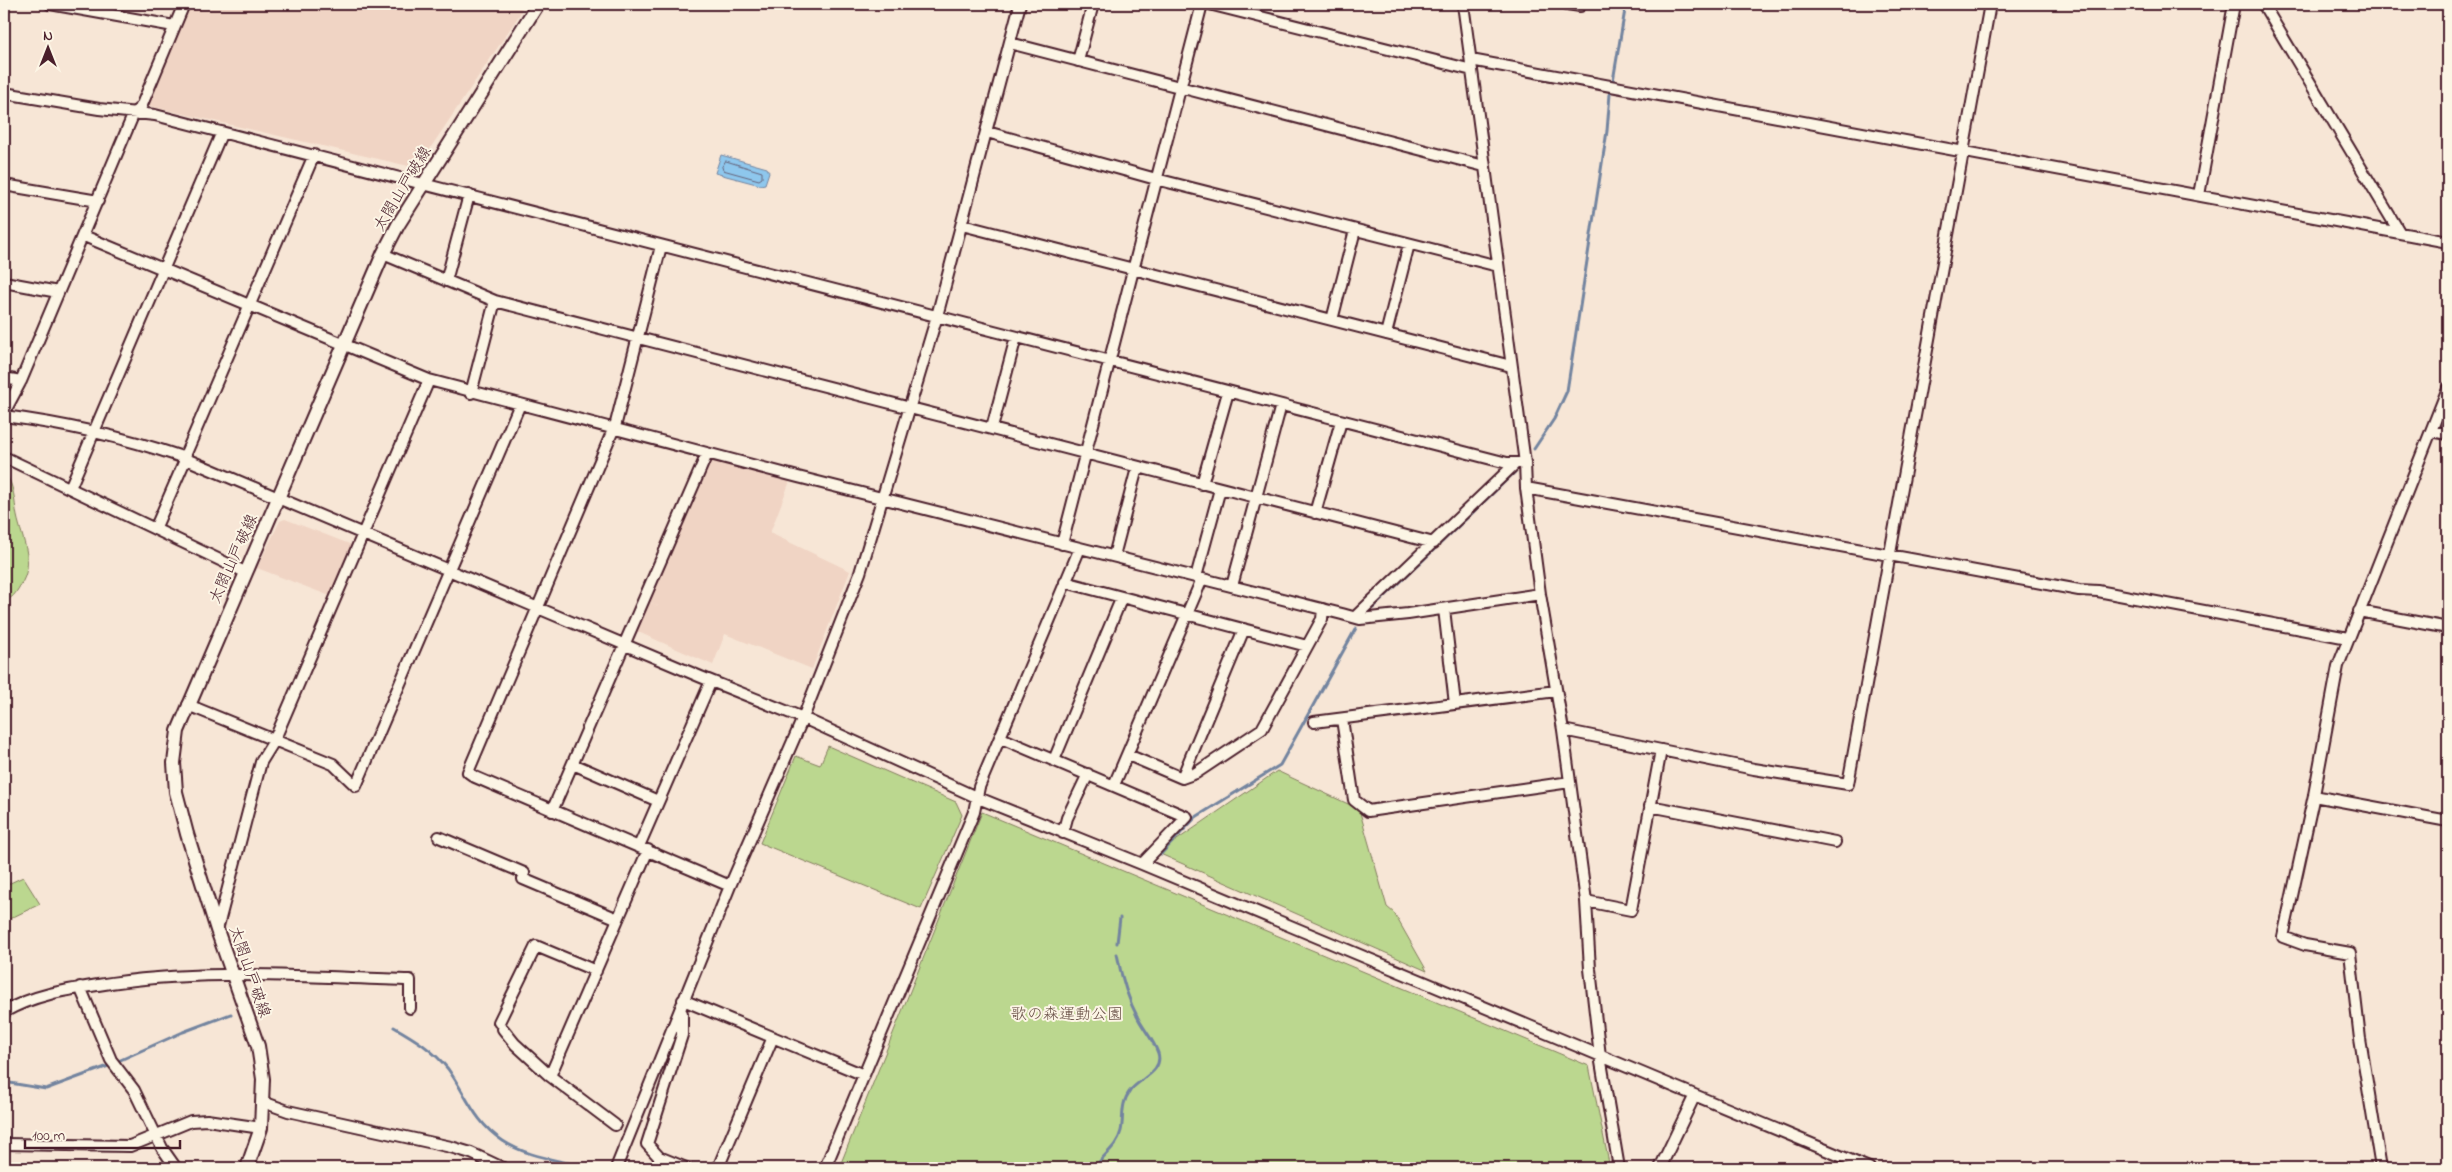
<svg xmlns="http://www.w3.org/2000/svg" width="2452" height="1172" font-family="'Indie Flower','Klee One',sans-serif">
  <rect width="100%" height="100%" fill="#f7e6d6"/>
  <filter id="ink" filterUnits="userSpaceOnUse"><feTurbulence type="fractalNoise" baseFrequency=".02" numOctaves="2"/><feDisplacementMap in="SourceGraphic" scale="10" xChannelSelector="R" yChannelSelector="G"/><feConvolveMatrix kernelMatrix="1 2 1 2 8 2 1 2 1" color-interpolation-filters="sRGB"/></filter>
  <g filter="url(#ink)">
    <!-- built -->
    <path fill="#f0d4c4" d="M 188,4 L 523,4 L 520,14 L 417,168 L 145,105 Z
      M 712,460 L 790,481 L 770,533 L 850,571 L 812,669 L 725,634 L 713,665 L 636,631 L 648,602 L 658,606 L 649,602 Z
      M 285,519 L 352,545 L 330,596 L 257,568 L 280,521 Z"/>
    <!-- green -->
    <path fill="#bbd78f" stroke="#827b5d" d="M 4,472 C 15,485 14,501 17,516 C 22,540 36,562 20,586 C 15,594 13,598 4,601 Z
      M 828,746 L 956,802 L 962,815 L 921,909 L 760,843 L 796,756 L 820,765 Z
      M 1277,771 L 1359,809 L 1387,907 L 1394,913 L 1427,971 L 1158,853 Z
      M 982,812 L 1589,1066 L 1610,1168 L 839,1168 Z
      M 23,877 L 40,904 L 5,921 L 8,928 L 4,930 L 4,886 Z"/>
    <!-- water -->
    <path fill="#8ec7ed" stroke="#73849f" d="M 721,155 L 767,168 L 769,172 L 765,184 L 760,185 L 715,173 Z"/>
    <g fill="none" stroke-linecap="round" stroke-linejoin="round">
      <!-- shore -->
      <path stroke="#656279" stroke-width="1" d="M 726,161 L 762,172 L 762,178 L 759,180 L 723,170 L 722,167 Z"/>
      <!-- stream -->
      <path stroke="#73849f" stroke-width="3" d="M 1613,81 L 1626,4
        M 1534,449 L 1554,419 L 1567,391 L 1607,131 L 1610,94
        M 1373,608 L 1515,472
        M 1161,854 L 1196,817 L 1280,765 L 1356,628
        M 1117,943 L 1120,918
        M 394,1027 C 415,1039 433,1050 448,1069 C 467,1096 474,1122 503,1141 C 527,1157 560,1160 587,1168
        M 116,1062 L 183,1032 L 231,1014
        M 4,1082 L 46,1089 L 111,1065
        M 1095,1168 C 1102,1155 1117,1148 1121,1131 C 1124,1118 1120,1104 1130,1091 C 1138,1079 1164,1072 1158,1053 C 1154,1041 1145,1031 1139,1020 C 1128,1000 1121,976 1117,954"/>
      <!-- minor casing -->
      <g stroke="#4a1f2b" stroke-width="14">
        <path id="minor" d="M 50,4 L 174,26
          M 1209,4 L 1472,70
          M 1463,4 L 1525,463 L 1526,488 L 1540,594 L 1563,730 L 1586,901 L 1590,969 L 1600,1056 L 1619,1168
          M 1567,4 L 1580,6 L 1580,4
          M 2263,4 L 2400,233
          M 1010,43 L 1484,166
          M 1471,60 L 2448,242
          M 1078,61 L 1093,4
          M 4,93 L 99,109 L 155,115 L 1507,463 L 1525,463
          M 987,132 L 1156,179 L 1498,266
          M 4,185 L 98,201
          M 2199,195 L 2234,4
          M 962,225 L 1511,366
          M 84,236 L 429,380 L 798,477 L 1342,614 L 1360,619 L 1408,614 L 1540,594
          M 661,246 L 616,423 L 468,772 L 475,777 L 730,886
          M 383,254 L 495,301 L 1434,543
          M 446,281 L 469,195
          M 4,282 L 58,292
          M 1332,320 L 1355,230
          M 1386,334 L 1409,244
          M 4,378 L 21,381
          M 471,393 L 495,301
          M 4,413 L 21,381 L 134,113 L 141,107 L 184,4
          M 4,416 C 66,424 120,436 179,456 L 701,677 L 803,718 L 976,797 L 1142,864 L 1869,1168
          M 992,428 L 1016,337
          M 2431,431 L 2448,434
          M 4,457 L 245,572
          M 184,458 L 314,155
          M 1202,484 L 1228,392
          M 70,488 L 222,132
          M 1526,488 L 2079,590 L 2098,591 L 2348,638
          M 1315,513 L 1341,421
          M 155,529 L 186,458
          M 1062,544 L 1202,4
          M 1114,556 L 1137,468
          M 1196,577 L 1220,489
          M 1065,582 L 1307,646
          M 1232,586 L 1281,405
          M 1444,609 L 1455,704
          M 2359,611 L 2448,628
          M 1355,617 L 1515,464
          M 188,705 L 333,764 L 356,786 L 520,404
          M 1342,719 L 1354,800 L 1368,811 L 1570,782
          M 1314,722 L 1556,691
          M 1563,730 L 1754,769 L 1848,784 L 1990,4
          M 1001,738 L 1187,817 L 1142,864
          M 1128,755 L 1182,778 L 1196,773 L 1262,729 L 1322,619 L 1323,609
          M 1054,760 L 1122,597
          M 573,764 L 658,801
          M 1182,778 L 1244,629
          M 1114,785 L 1202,579
          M 2314,796 L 2448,821
          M 1650,806 L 1835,842
          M 552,811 L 707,454
          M 1063,833 L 1067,818 L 1088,774
          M 439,837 L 524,873
          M 639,846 L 711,681
          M 523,879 L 618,919
          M 1586,901 L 1631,910 L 1661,750
          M 217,930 L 261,762 L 274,741 L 429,380
          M 80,987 L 111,1060 L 134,1090 L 162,1148 L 176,1168
          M 683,1000 L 864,1075
          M 4,1012 C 33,995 66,990 98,985 C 201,968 306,977 410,980 L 410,1008
          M 682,1013 L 682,1035 L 647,1144 L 659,1157 L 686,1168
          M 499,1022 L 536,946 L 596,971
          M 503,1029 L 515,1044 L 550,1076 L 648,850
          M 550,1076 L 615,1125
          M 263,1102 L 288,1111 L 451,1147 L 471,1153 L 503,1168
          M 4,1144 L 130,1146 L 191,1121 L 207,1120 L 261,1128
          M 616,1168 L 730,886 L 803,718 L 860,573 L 937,316 L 1020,4
          M 718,1168 L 773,1037
          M 825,1168 L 974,812 L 979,787 L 1080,548
          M 1660,1168 L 1694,1097
          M 2381,1168 L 2360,1039 L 2350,953 L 2305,945 L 2283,937 L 2314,795 L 2338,666 L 2448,388"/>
      </g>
      <!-- major casing -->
      <g stroke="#4a1f2b" stroke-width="16">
        <path id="major" d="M 247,1168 L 261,1128 L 263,1079 L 258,1046 L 217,930 L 187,834 L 176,792 L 174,763 L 178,731 L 383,254 L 398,225 L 538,4"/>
      </g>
      <!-- minor -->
      <use href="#minor" stroke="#fcf5e5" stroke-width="10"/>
      <!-- major -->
      <use href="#major" stroke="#fcf5e5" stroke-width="12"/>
      <!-- rail casing -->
      <g stroke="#4a1f2b" stroke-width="5">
        <path id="rail" d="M 2425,4 L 2448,8"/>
      </g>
      <!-- rail -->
      <use href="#rail" stroke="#fcf5e5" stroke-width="3" stroke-dasharray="9" stroke-linecap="butt"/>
    </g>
  </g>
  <g text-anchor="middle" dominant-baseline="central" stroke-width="4" stroke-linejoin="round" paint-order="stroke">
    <!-- street labels -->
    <g font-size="16" fill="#4a1f2b" stroke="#fcf5e5">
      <text transform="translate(403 189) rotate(-59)">太閤山戸破線</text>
      <text transform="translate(234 559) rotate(-66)">太閤山戸破線</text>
      <text transform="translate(249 972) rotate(71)">太閤山戸破線</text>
    </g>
    <!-- park labels -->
    <g font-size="16" fill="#664d44" stroke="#fcf5e5">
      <text x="1067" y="1015">歌の森運動公園</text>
    </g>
  </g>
  <!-- margin -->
  <rect width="2452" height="1172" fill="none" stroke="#fcf5e5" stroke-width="20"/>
  <rect x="10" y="10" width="2432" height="1152" fill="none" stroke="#4a1f2b" stroke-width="2" filter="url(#ink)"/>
  <!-- north arrow -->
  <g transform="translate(48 48)" stroke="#fcf5e5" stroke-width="4" paint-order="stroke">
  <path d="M0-4L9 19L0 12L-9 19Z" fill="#4a1f2b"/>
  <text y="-8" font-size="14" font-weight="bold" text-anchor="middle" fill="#4a1f2b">N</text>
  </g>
  <!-- scale -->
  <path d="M25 1140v8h155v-8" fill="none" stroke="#4a1f2b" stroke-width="2.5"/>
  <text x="32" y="1140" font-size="15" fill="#4a1f2b" stroke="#fcf5e5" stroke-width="4" paint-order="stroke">100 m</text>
</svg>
